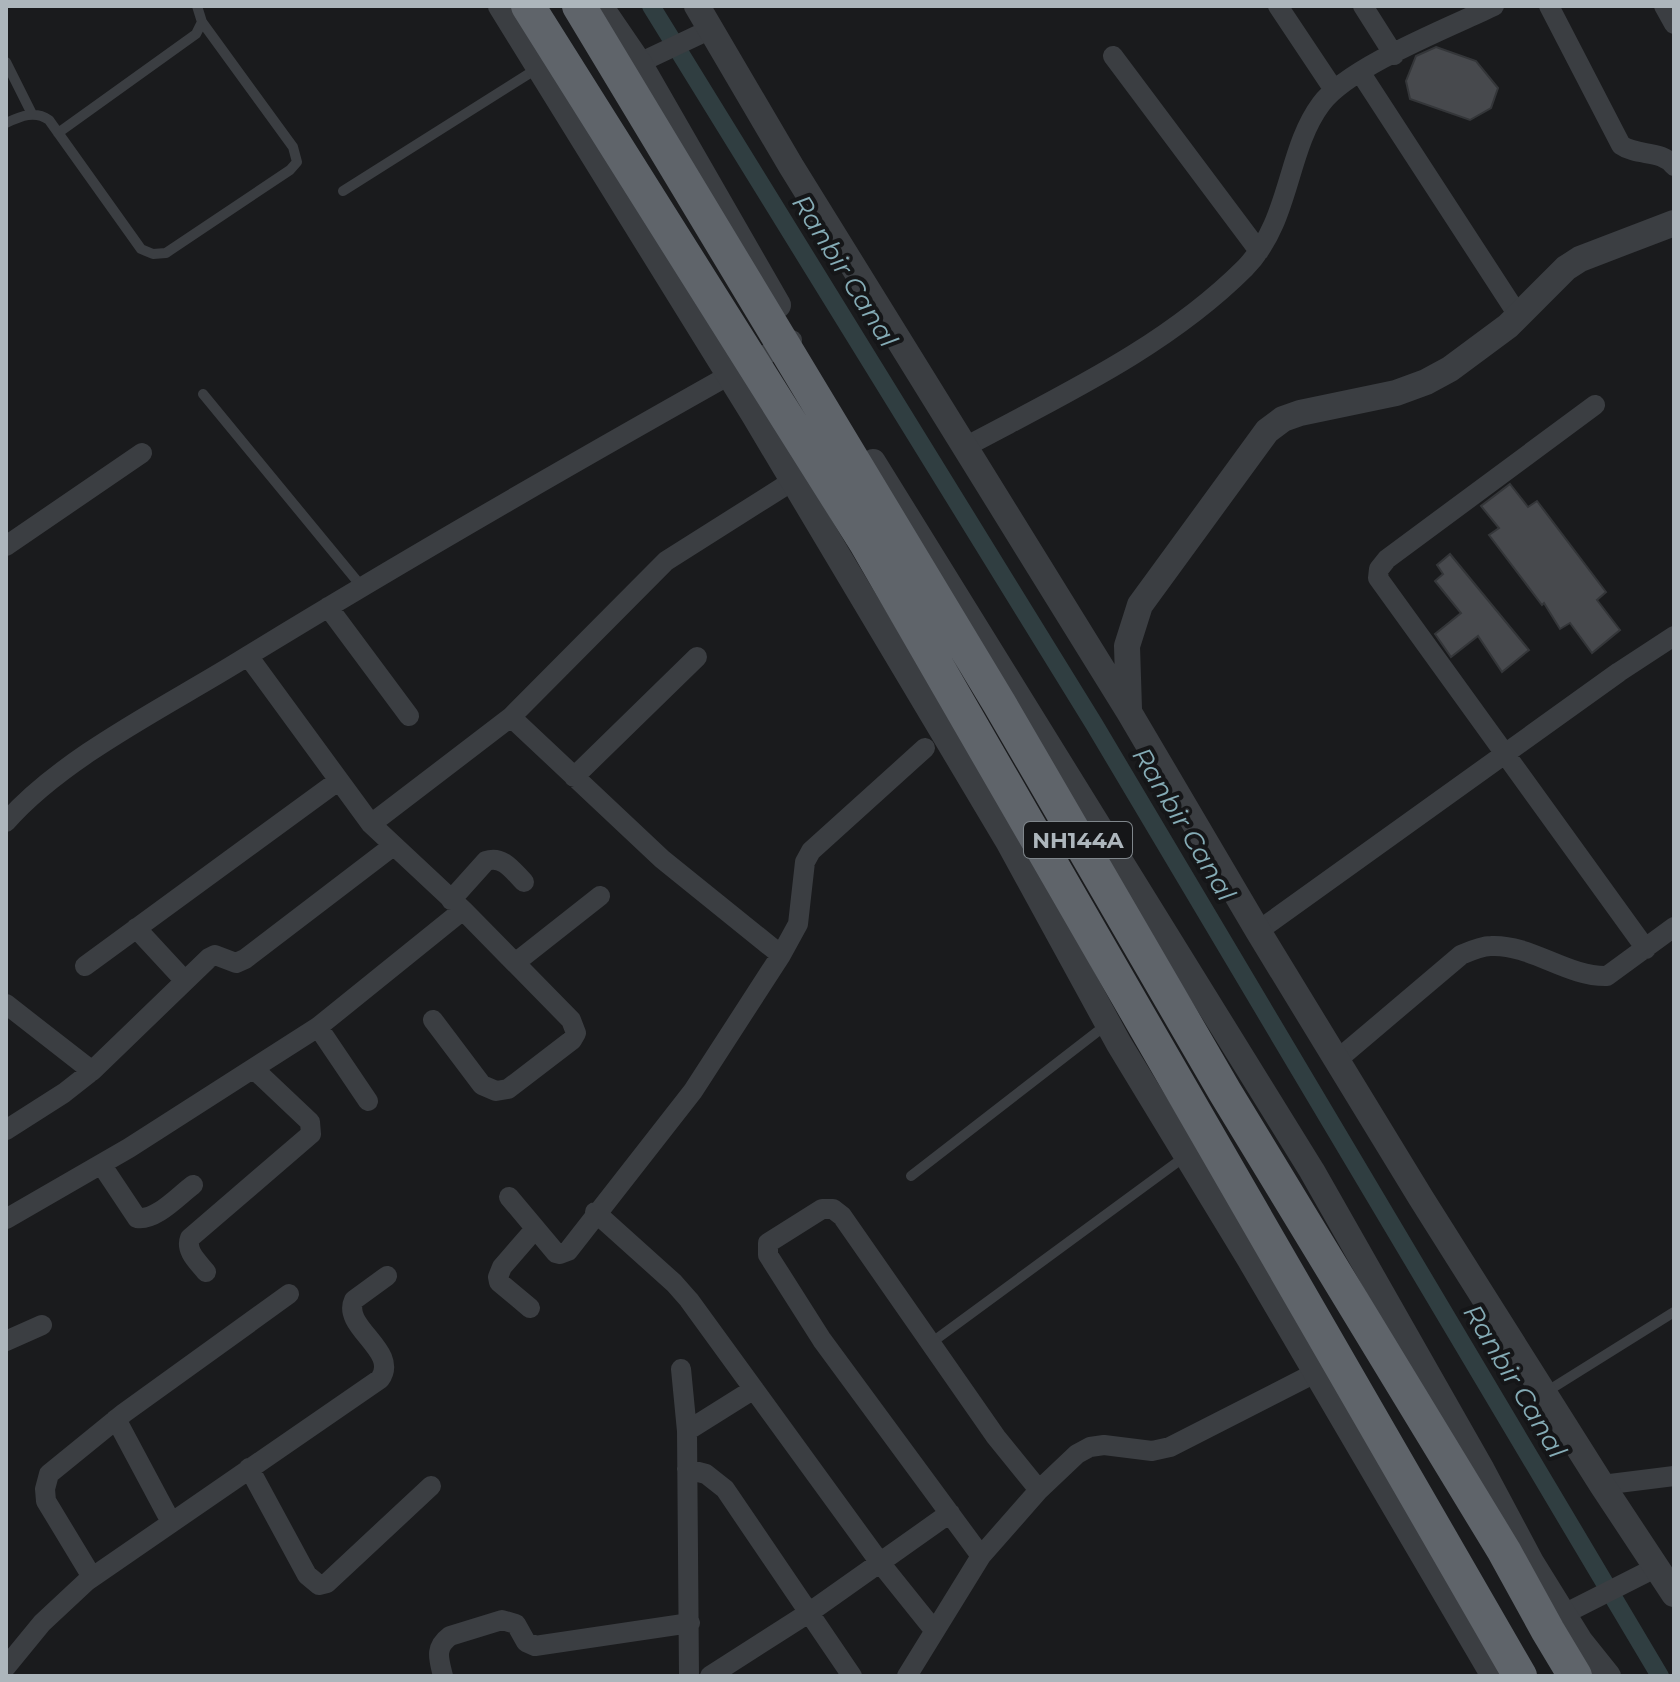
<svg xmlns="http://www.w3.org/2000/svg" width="1680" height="1682" font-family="Montserrat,sans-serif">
  <rect width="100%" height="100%" fill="#1a1b1d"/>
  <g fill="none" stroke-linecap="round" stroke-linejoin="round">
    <!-- canal -->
    <path stroke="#303e41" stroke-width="18" d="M 651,6 L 1094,724 L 1660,1676"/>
  </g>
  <!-- building -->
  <path fill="#47494d" stroke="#343639" stroke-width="2" d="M 1436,47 L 1476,61 L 1498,88 L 1491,108 L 1470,120 L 1410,99 L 1406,81 L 1416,56 Z
    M 1510,484 L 1528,507 L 1537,501 L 1606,592 L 1597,600 L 1620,630 L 1592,653 L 1570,623 L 1560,629 L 1544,603 L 1542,605 L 1489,535 L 1499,528 L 1481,506 Z
    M 1450,554 L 1529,650 L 1502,672 L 1478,636 L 1451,657 L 1435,634 L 1461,613 L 1435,581 L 1443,574 L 1437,565 Z"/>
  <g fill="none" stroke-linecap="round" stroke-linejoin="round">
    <!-- service -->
    <path stroke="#3b3e42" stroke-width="10" d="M 6,62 L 32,114
      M 6,123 C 21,116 35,110 49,120 L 141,249 L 153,254 L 166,253 L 290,170 L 297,162 L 293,147 L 202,22
      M 58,133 L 196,34 L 202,22 L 197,6
      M 343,191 L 538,68
      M 203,394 L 362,587
      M 911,1176 L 1106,1025
      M 931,1343 L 1187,1155
      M 1546,1392 L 1674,1312"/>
    <!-- minor -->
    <path stroke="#3b3e42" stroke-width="20" d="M 1278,6 L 1334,90
      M 1363,6 L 1394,55
      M 1549,6 L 1621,145 C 1638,157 1661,149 1674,166
      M 1664,6 L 1674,24
      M 1113,56 L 1259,251
      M 639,63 L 711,29
      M 1360,72 L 1518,315
      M 1595,405 L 1387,559 L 1379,569 L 1378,578 L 1646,949
      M 965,447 C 1062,395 1166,347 1245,268 C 1291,221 1286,151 1321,104 C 1348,67 1450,27 1494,6
      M 6,546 L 142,453
      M 328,607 L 409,716
      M 248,656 L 371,824 L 463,910 L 571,1020 L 576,1033 L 572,1040 L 508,1089 L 496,1091 L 482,1085 L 433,1020
      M 511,717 L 662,859 L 781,955
      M 574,777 L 697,657
      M 6,822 C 61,759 161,709 233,665 C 417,552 604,445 792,340
      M 371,824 L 511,717 L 666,561 L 783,487
      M 451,900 L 486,861 C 503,855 513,871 524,882
      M 136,928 L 185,981
      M 1258,931 L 1619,672 L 1674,636
      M 515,963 L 600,896
      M 85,966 L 338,781
      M 6,1004 L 92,1071
      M 318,1027 L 368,1101
      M 1337,1060 L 1461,955 C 1470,951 1481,946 1491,946 C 1531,944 1567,977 1607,976 L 1674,927
      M 6,1130 L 64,1093 L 92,1071 L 209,958 L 215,955 L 236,963 L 245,959 L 393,846
      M 101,1164 L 137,1218 C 156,1221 178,1196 193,1185
      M 509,1197 L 556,1253 L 560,1254 L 568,1251 L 693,1091 L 781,955 L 798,924 L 805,862 L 811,851 L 925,748
      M 595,1212 L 674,1283 L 689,1300 L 881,1564 L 934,1630
      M 6,1219 L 129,1148 L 318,1027 L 463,910
      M 206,1272 C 198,1262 185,1251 190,1238 L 311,1134 L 310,1122 L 255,1070
      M 530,1308 L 499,1282 L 498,1277 L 502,1267 L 535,1229
      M 6,1341 L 42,1325
      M 681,1369 L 687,1431 L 689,1676
      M 116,1419 L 171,1522
      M 687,1431 L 754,1389
      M 249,1468 L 307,1575 L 319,1585 L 327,1583 L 431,1486
      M 687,1469 L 706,1474 L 725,1489 L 852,1676
      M 1602,1485 L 1674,1476
      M 981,1556 L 822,1340 L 768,1255 L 768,1243 L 822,1209 L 833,1209 L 842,1216 L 996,1437 L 1039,1490
      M 92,1577 L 46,1501 L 45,1489 L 49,1474 L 124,1413 L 289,1294
      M 1564,1614 L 1655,1568
      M 6,1667 L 42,1623 L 87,1581 L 380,1379 C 400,1351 341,1327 354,1300 L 387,1276
      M 443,1676 C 439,1659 434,1648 450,1636 L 502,1620 L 516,1624 L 526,1642 L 535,1646 L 690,1623
      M 710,1676 L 810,1612 L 950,1513
      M 907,1676 L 981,1556 L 1039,1490 L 1077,1454 L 1090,1447 L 1104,1445 L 1152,1451 L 1170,1447 L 1315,1373"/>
    <!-- tertiary -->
    <path stroke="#3b3e42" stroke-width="26" d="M 501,6 L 754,415 L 1008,841 L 1119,1044 L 1249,1258 L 1494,1676
      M 600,6 L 639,63 L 778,305
      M 697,6 L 791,166 L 1129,712 L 1258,931 L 1421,1198 L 1602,1485 L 1674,1594
      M 873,462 L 1312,1171 L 1482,1470 L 1531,1562 L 1580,1641 L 1608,1676
      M 1129,709 L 1127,646 L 1140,605 L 1267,431 L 1283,419 L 1300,413 L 1396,393 L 1426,382 L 1450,369 L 1508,326 L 1566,268 L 1580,259 L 1674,223"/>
    <!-- trunk -->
    <path stroke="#5f646a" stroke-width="34" d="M 528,6 L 866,543 L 1520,1676
      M 579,6 L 999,703 L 1225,1092 L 1504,1551 L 1548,1631 L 1575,1676"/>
  </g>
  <g text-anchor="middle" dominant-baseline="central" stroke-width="8" stroke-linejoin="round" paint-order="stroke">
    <!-- shield labels -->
    <rect fill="#151618" stroke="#7f868b" stroke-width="2" x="1024" y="822" width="108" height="36" rx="6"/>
    <g font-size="22" font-weight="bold" fill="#adb6bc">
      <text x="1078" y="840">NH144A</text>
    </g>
    <!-- water labels -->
    <g font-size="26" font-style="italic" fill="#85acb6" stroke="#151618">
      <text transform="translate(845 271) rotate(58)">Ranbir Canal</text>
      <text transform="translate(1184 824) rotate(59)">Ranbir Canal</text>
      <text transform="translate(1515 1381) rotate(59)">Ranbir Canal</text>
    </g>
  </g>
  <!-- border -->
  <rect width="1680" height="1682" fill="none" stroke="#adb6bc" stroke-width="16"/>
</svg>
